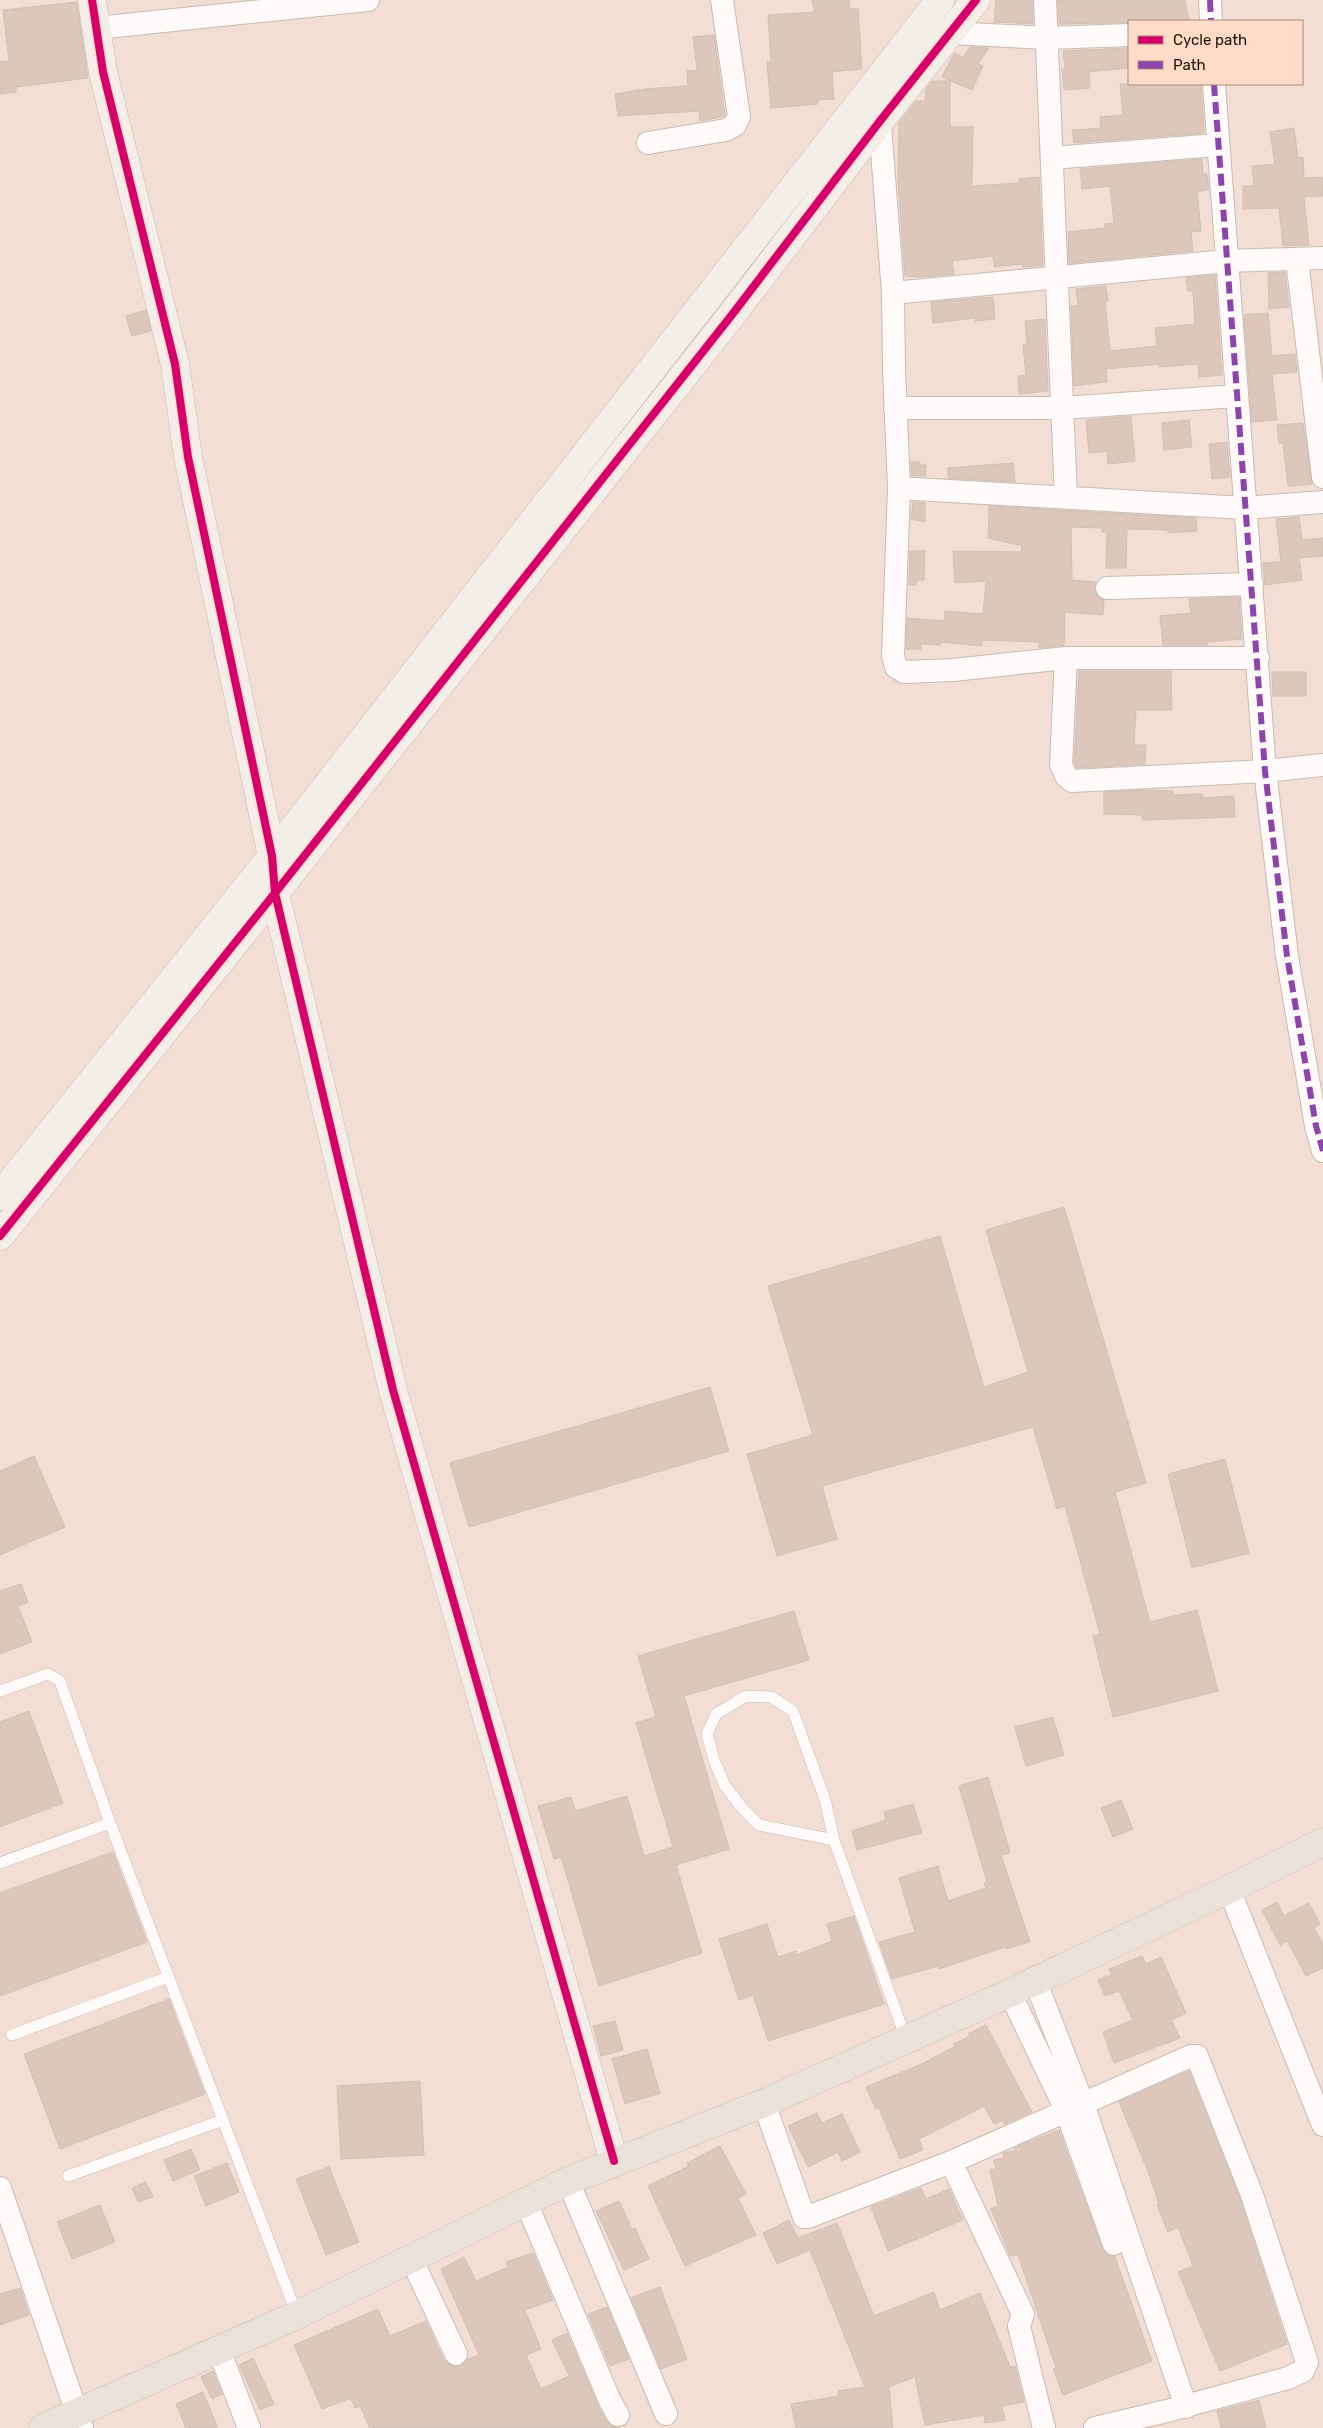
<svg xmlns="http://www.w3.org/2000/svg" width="1323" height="2428" font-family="Rubik,sans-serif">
  <rect width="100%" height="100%" fill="#f2ded4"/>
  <!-- building -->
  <path fill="#ddc6ba" stroke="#d0c0b8" d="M 812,0 L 849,0 L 850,9 L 858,9 L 862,69 L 832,72 L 834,99 L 818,100 L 818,104 L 771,108 L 767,62 L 771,62 L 768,15 L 814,12 Z
    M 996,0 L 1032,0 L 1033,24 L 994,22 Z
    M 1058,0 L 1185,0 L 1189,21 L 1059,24 Z
    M 77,2 L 88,78 L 16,87 L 16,92 L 0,94 L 0,62 L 9,61 L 3,10 Z
    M 714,35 L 725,116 L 700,121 L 699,111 L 618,116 L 615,94 L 644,89 L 688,86 L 687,71 L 697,70 L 693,37 Z
    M 970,47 L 989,48 L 978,64 L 983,66 L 972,90 L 942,77 L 954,53 L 963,57 Z
    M 1129,48 L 1129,68 L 1089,72 L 1090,88 L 1064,90 L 1062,69 L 1065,69 L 1063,51 Z
    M 932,81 L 950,81 L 950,127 L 973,127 L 972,186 L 1019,183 L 1019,179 L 1039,177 L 1043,265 L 1023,267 L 1023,264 L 994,267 L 993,256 L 952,261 L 954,274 L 921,277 L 905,276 L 898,181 L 899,122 L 916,101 L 925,101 L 926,89 Z
    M 1120,84 L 1201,84 L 1204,133 L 1074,143 L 1072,130 L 1101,128 L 1100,117 L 1123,115 Z
    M 1294,128 L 1298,158 L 1303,157 L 1304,178 L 1323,177 L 1323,196 L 1304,197 L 1309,245 L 1283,246 L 1279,208 L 1243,209 L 1243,186 L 1254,186 L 1252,166 L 1275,164 L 1270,132 Z
    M 1202,159 L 1203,174 L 1207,174 L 1209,190 L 1197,192 L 1201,231 L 1191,232 L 1193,251 L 1069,263 L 1068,232 L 1105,228 L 1105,224 L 1114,223 L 1110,186 L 1082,189 L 1080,169 Z
    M 1285,272 L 1289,307 L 1269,309 L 1268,273 Z
    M 1215,275 L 1222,375 L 1199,377 L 1198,364 L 1159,367 L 1159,364 L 1106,369 L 1107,382 L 1074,386 L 1071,306 L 1078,305 L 1076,289 L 1106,286 L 1108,301 L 1105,301 L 1110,351 L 1157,346 L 1155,328 L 1195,324 L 1193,291 L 1188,291 L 1186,278 Z
    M 993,297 L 995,319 L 975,321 L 975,318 L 933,323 L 931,302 Z
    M 146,310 L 151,331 L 132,336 L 126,316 Z
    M 1268,313 L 1272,356 L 1295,354 L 1297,372 L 1272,374 L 1277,420 L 1252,422 L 1244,315 Z
    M 1045,319 L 1048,391 L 1019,394 L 1018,376 L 1026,375 L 1023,345 L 1027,344 L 1025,321 Z
    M 1131,416 L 1135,461 L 1108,464 L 1107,451 L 1089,453 L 1086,420 Z
    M 1189,420 L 1192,447 L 1164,450 L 1162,423 Z
    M 1303,423 L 1312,484 L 1288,486 L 1283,443 L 1279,443 L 1277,425 Z
    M 1227,442 L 1230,477 L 1212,479 L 1209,444 Z
    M 911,462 L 920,462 L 920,465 L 926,465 L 925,476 L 912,476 Z
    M 1013,463 L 1015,482 L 948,478 L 948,468 Z
    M 913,502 L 925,503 L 925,522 L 911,519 Z
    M 989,506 L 1196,518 L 1197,531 L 1168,533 L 1168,530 L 1127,529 L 1126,568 L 1106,568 L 1107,532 L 1102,532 L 1102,528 L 1071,527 L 1072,580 L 1095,582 L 1096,594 L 1104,600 L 1103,615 L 1065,612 L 1064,645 L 1039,648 L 1039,642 L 982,640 L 982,646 L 940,642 L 940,645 L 921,644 L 921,649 L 906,649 L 907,618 L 944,621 L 945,611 L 983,614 L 986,581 L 955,583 L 953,551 L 1021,552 L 1022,546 L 988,538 Z
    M 1299,517 L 1302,540 L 1323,538 L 1323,556 L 1299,558 L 1302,580 L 1265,585 L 1263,563 L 1281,562 L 1276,519 Z
    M 910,551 L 925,551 L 924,580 L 916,580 L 916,585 L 909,585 Z
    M 1239,597 L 1242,639 L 1207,642 L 1207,645 L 1163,645 L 1160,616 L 1191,613 L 1189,599 Z
    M 1079,671 L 1171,671 L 1172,710 L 1136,710 L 1134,745 L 1146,745 L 1145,764 L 1077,768 L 1074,762 Z
    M 1272,672 L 1306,672 L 1306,696 L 1273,696 Z
    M 1145,790 L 1173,791 L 1173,795 L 1202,794 L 1203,798 L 1234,796 L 1235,817 L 1142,820 L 1142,815 L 1104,814 L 1104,792 Z
    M 1064,1207 L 1146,1483 L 1115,1492 L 1150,1622 L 1197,1610 L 1218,1691 L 1113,1717 L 1093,1636 L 1100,1634 L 1065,1506 L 1057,1509 L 1033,1427 L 822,1486 L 837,1539 L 777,1556 L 747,1454 L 813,1435 L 768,1286 L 940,1236 L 984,1387 L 1028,1372 L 986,1230 Z
    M 710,1387 L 729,1451 L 469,1527 L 450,1463 Z
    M 34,1456 L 65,1527 L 0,1555 L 0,1471 Z
    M 1225,1459 L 1249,1553 L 1192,1568 L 1168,1474 Z
    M 21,1584 L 28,1602 L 18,1606 L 32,1642 L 0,1654 L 0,1591 Z
    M 794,1611 L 809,1660 L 684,1696 L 729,1849 L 676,1865 L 702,1953 L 599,1986 L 561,1857 L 554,1859 L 538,1806 L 571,1797 L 575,1811 L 627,1796 L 644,1856 L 673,1847 L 636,1723 L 656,1717 L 638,1656 Z
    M 29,1711 L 63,1803 L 0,1827 L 0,1722 Z
    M 1053,1717 L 1064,1755 L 1026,1766 L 1015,1727 Z
    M 988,1777 L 1010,1853 L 1001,1855 L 1030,1942 L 1006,1949 L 1005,1947 L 939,1969 L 938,1966 L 892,1979 L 879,1942 L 915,1932 L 899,1878 L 938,1866 L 948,1901 L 986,1888 L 984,1883 L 987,1882 L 959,1786 Z
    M 1121,1800 L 1133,1829 L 1113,1837 L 1101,1808 Z
    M 913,1804 L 922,1833 L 857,1850 L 852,1831 L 886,1820 L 884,1812 Z
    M 113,1852 L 147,1942 L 0,1996 L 0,1893 Z
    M 1277,1902 L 1284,1916 L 1309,1903 L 1320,1924 L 1314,1928 L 1323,1944 L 1323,1968 L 1306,1976 L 1287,1941 L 1280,1945 L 1262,1910 Z
    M 854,1916 L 884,2004 L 768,2041 L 753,1995 L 739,2000 L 719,1939 L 767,1924 L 778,1957 L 796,1951 L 797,1955 L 832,1941 L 827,1924 Z
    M 1142,1956 L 1146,1964 L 1161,1957 L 1186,2013 L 1171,2020 L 1180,2038 L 1114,2063 L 1103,2032 L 1133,2020 L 1119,1991 L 1105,1996 L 1098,1980 L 1112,1975 L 1109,1969 Z
    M 169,1999 L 205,2094 L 60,2149 L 24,2054 Z
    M 615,2021 L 623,2050 L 601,2056 L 593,2026 Z
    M 986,2025 L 1032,2112 L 1004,2124 L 1003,2120 L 994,2124 L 984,2106 L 919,2139 L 923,2150 L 900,2159 L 879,2108 L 876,2109 L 866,2087 L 924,2063 L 955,2046 L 954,2044 L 970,2036 L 968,2034 Z
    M 647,2049 L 660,2093 L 625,2104 L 612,2059 Z
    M 1189,2071 L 1240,2199 L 1287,2344 L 1220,2371 L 1178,2272 L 1193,2266 L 1178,2227 L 1168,2232 L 1157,2205 L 1159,2204 L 1148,2171 L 1119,2102 Z
    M 420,2081 L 424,2155 L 341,2159 L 337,2086 Z
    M 817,2113 L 822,2123 L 842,2114 L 860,2152 L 842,2161 L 838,2152 L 808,2167 L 788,2126 Z
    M 1059,2130 L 1102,2248 L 1106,2254 L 1115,2257 L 1152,2361 L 1063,2395 L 1053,2369 L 1056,2368 L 1018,2255 L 1010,2256 L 991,2209 L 998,2206 L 990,2170 L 996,2169 L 994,2160 L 1004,2158 L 1003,2153 L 1015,2151 L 1014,2148 Z
    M 720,2146 L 746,2194 L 738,2198 L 756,2235 L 685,2266 L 648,2186 L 689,2166 L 687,2163 Z
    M 191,2149 L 200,2170 L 173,2181 L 164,2160 Z
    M 227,2163 L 239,2192 L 206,2206 L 194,2176 Z
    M 329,2167 L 359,2242 L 326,2255 L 296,2179 Z
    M 146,2182 L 153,2197 L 138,2202 L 132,2188 Z
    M 921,2188 L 926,2199 L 949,2189 L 963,2220 L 888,2251 L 871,2207 Z
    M 619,2201 L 632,2229 L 635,2228 L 649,2259 L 624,2270 L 596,2211 Z
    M 100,2205 L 115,2242 L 72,2259 L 57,2222 Z
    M 789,2220 L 798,2238 L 837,2223 L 874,2316 L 934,2292 L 940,2310 L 980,2293 L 1010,2367 L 1015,2366 L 1024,2402 L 1002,2406 L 1005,2420 L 985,2423 L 984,2415 L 925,2425 L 915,2377 L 889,2387 L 893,2428 L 796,2428 L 791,2404 L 839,2396 L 838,2391 L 865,2387 L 810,2250 L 777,2264 L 763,2233 Z
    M 533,2253 L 553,2300 L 525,2310 L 541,2349 L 526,2355 L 541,2389 L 569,2376 L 552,2340 L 567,2333 L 599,2408 L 607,2422 L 617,2428 L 370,2428 L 360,2406 L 355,2408 L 351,2398 L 322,2409 L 294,2345 L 378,2309 L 390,2336 L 426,2321 L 444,2360 L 454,2367 L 461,2366 L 468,2359 L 479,2355 L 441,2269 L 464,2257 L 476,2281 L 508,2267 L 506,2262 Z
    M 660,2287 L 687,2359 L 661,2369 L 631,2298 Z
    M 20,2288 L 29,2315 L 0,2325 L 0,2294 Z
    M 607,2307 L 629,2359 L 610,2366 L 588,2314 Z
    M 253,2358 L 274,2404 L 260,2410 L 239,2365 Z
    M 213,2371 L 222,2394 L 212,2399 L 201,2377 Z
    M 203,2392 L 218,2428 L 186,2428 L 176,2404 Z
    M 1259,2400 L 1266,2428 L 1221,2428 L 1217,2411 Z"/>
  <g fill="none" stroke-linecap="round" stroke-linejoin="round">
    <!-- lane casing -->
    <g stroke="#c9bbb2" stroke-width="12">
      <path id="lane" d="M 0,1691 L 48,1674 L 60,1681 L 110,1823 L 297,2315
        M 834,1840 L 759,1825 L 743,1809 L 725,1786 L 714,1760 L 707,1734 L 716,1714 L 746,1696 L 771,1697 L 793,1711 L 825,1800 L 834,1840 L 906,2039
        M 0,1863 L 110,1823
        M 12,2035 L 168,1977
        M 68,2176 L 223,2120"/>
    </g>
    <!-- street casing -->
    <g stroke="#c9bbb2" stroke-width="24">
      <path id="street" d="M 1045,0 L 1066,497
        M 1210,0 L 1211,21
        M 96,28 L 368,0
        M 950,33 L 1048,38 L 1129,35
        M 1214,84 L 1265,771 L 1287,956 L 1316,1126 L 1323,1151
        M 879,112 L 893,293 L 894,369 L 899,488 L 893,656 L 896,667 L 904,672 L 953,670 L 1066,658 L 1258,658
        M 648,143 L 726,130 L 735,125 L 739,117 L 722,0
        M 1052,158 L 1217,145
        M 1297,260 L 1323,477
        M 893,293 L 1226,261 L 1323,258
        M 895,408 L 1062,408 L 1236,396
        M 899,488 L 1244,508 L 1323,502
        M 1107,588 L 1252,584
        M 1066,658 L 1061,765 L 1066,776 L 1072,781 L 1265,771 L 1323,765
        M 1229,1889 L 1323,2125
        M 1035,1980 L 1083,2104 L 1186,2407
        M 1010,1993 L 1066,2110 L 1114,2244
        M 764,2103 L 804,2217 L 808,2217 L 951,2162 L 1191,2056 L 1197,2056 L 1252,2195 L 1307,2362 L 1303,2371 L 1288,2378 L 1171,2410 L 1095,2428
        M 951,2162 L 1023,2314 L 1019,2326 L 1044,2428
        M 568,2181 L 666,2414
        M 0,2188 L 82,2428
        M 526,2202 L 610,2401 L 618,2415
        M 411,2258 L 456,2354
        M 219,2350 L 249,2428"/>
    </g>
    <!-- secondary casing -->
    <g stroke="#c9bbb2" stroke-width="29">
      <path id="secondary" d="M 92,0 L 103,72 L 175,364 L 188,457 L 272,856 L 275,893 L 393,1390 L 614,2161
        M 0,1196 L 272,856 L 940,0
        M 0,1236 L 275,893 L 731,316 L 880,121 L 976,0"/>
    </g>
    <!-- primary casing -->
    <g stroke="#c9bfba" stroke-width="29">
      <path id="primary" d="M 43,2428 L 297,2315 L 568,2181 L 764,2103 L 1010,1993 L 1229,1889 L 1323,1842"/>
    </g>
    <!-- lane -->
    <use href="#lane" stroke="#fdfaf9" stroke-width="11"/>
    <!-- street -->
    <use href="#street" stroke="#fdfaf9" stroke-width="22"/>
    <!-- secondary -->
    <use href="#secondary" stroke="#f4eee9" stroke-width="28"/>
    <!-- primary -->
    <use href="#primary" stroke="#ebe1db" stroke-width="28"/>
    <!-- quiet -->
    <path stroke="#8e44ad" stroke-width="6" stroke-dasharray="12 6" stroke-linecap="butt" d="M 1210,0 L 1211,21
      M 1214,84 L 1265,771 L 1287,956 L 1316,1126 L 1323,1151"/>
    <!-- cycleway casing -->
    <g stroke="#ffdac7" stroke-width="11">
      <path id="cycleway" d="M 92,0 L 103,72 L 175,364 L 188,457 L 272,856 L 275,893 L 393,1390 L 614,2161
        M 0,1236 L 275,893 L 731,316 L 880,121 L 976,0"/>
    </g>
    <!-- cycleway -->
    <use href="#cycleway" stroke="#d6006c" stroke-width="8"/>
  </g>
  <!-- legend -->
  <rect x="1128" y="20" width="175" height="65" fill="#ffdac7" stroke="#a58a7b"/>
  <rect x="1138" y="36" width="25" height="8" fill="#d6006c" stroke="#a58a7b"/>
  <text x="1173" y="45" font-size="15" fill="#1d110a">Cycle path</text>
  <rect x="1138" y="61" width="25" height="8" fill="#8e44ad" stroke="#a58a7b"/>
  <text x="1173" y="70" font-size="15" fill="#1d110a">Path</text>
</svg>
